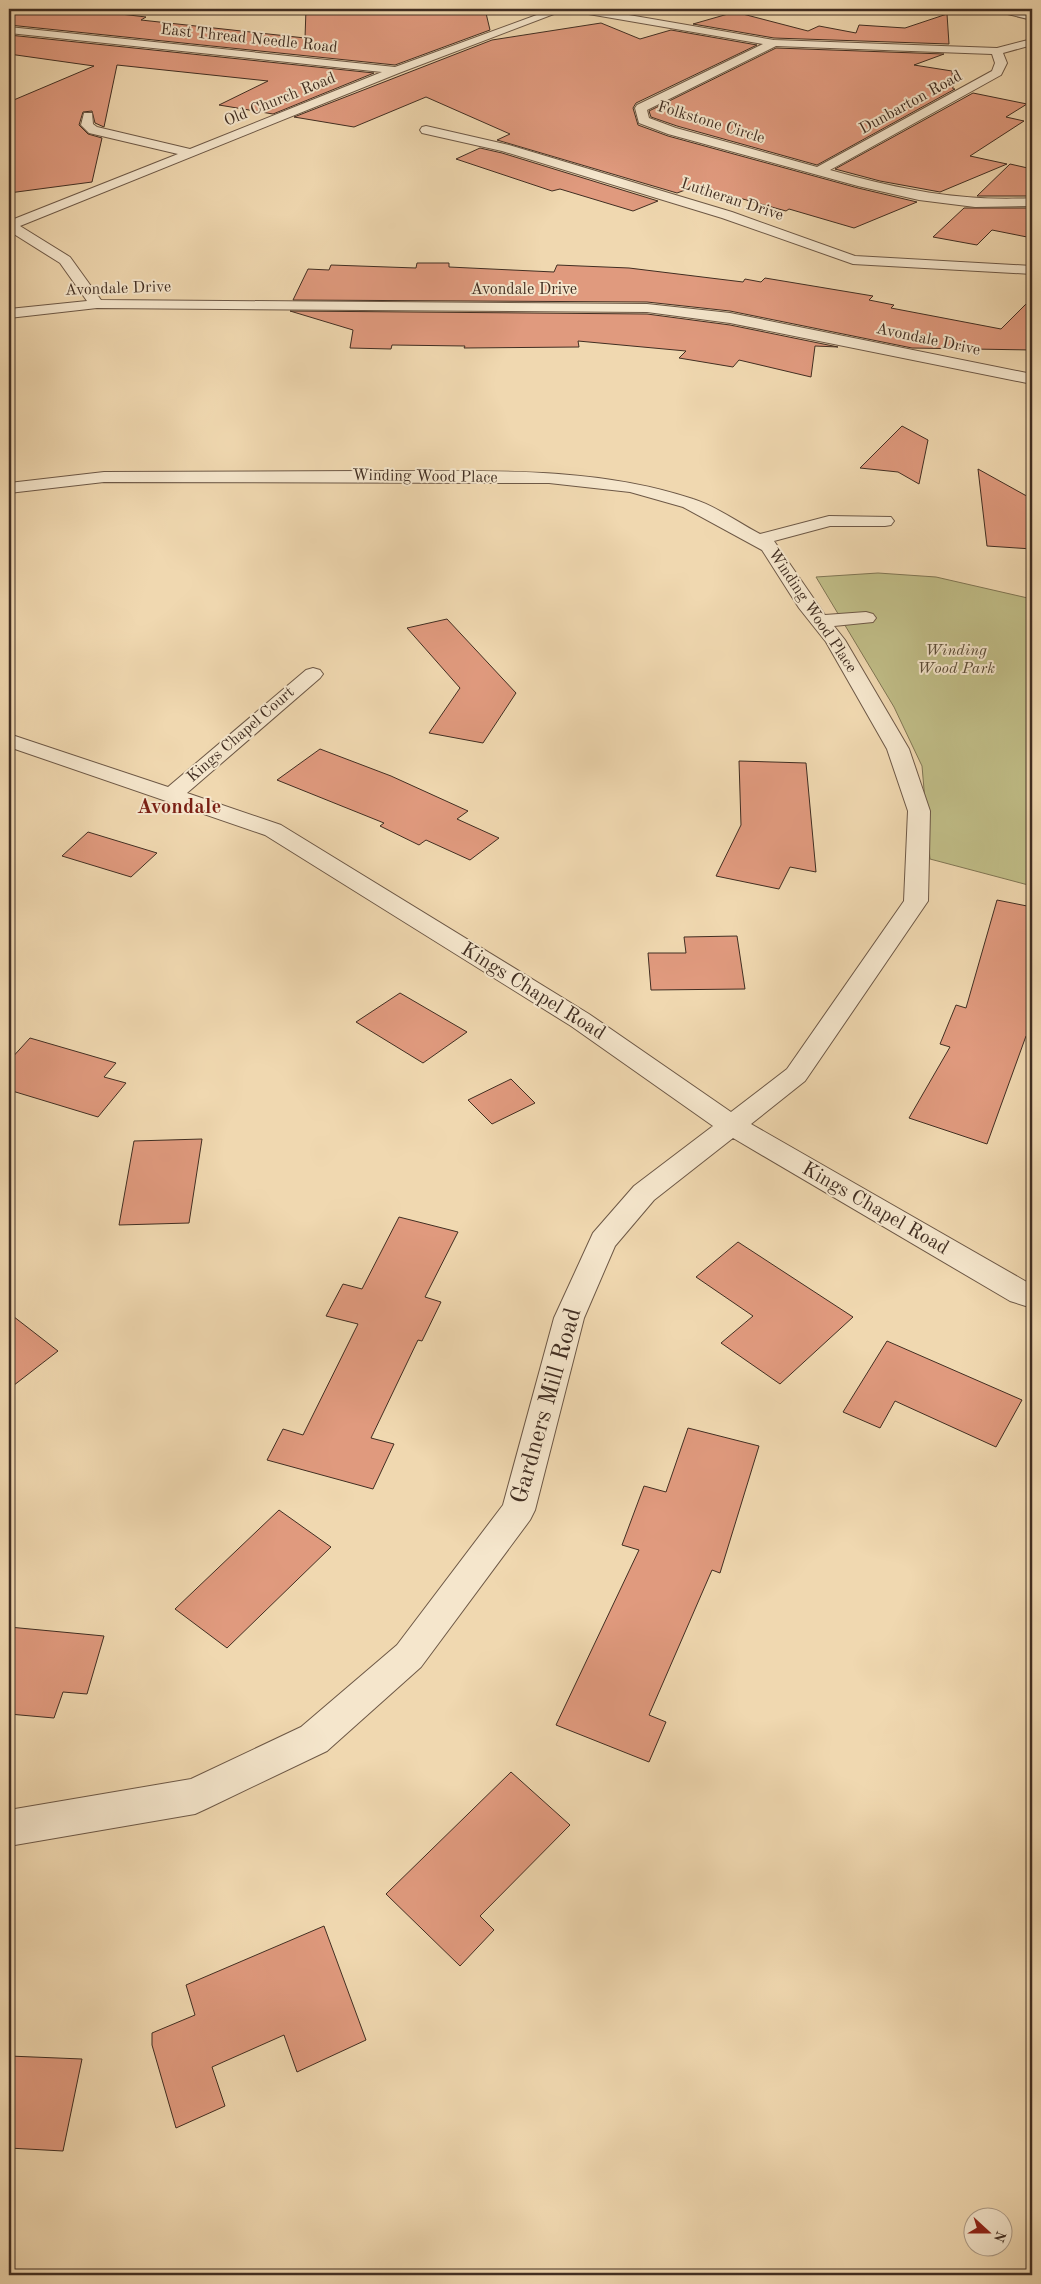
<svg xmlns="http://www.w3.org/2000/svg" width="1041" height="2284" font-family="'Old Standard TT',serif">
  <rect width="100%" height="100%" fill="#f0d8b0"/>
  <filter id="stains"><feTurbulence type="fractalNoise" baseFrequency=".004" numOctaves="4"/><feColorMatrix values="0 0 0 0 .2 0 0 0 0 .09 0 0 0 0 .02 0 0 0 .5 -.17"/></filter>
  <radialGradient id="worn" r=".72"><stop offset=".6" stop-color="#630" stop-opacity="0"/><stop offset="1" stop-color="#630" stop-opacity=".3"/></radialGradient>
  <!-- green -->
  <path fill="#c0bd87" stroke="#807654" d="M 878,573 L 936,577 L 1032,599 L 1032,886 L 930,859 L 922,766 L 894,707 L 816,577 Z"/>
  <!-- building -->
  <path fill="#e09a7e" stroke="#412e22" d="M 9,9 L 78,9 L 146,17 L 141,20 L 305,38 L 306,9 L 485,9 L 490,30 L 395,65 L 9,25 Z
    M 735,12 L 808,31 L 819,26 L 856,33 L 859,25 L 905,28 L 947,14 L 949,44 L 774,38 L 693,24 Z
    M 601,23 L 640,39 L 671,30 L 757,45 L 636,103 L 633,108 L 638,125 L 668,136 L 858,188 L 917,202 L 854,228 L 789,209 L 786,211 L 696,186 L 677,193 L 497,140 L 510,134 L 426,97 L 354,127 L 294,117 L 492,40 Z
    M 9,35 L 374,73 L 273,114 L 219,105 L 268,81 L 117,65 L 104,127 L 95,123 L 92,111 L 83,112 L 79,125 L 88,134 L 102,138 L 92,182 L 9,193 L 9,102 L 94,66 L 9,54 Z
    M 776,48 L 944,54 L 914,65 L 952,71 L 953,89 L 955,89 L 817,165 L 677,126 L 651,117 L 649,111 Z
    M 973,93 L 1027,104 L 1006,117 L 1024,121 L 970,156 L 1007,164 L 940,192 L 880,181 L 835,169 Z
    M 480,148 L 502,153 L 658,201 L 633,211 L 560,189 L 552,191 L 456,159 Z
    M 1010,164 L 1032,169 L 1032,196 L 977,196 Z
    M 964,208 L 1032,208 L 1032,238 L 992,230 L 977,245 L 933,237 Z
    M 417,263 L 449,263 L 449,267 L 554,272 L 557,265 L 629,268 L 743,282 L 745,279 L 761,282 L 765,278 L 873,296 L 869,300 L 894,305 L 891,308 L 1001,329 L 1032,298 L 1032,350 L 912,348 L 730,311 L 647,302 L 293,300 L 308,269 L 329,270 L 331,265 L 416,268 Z
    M 290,311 L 647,314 L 730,325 L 838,347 L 815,346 L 811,377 L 739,360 L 733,367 L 679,358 L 686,351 L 578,341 L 579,347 L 464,348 L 465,346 L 392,345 L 391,349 L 350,348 L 353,330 Z
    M 902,426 L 928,440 L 919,484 L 898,472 L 860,468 Z
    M 978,469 L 1032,499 L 1032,549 L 987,546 Z
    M 447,619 L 516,693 L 483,743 L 429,733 L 460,688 L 407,628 Z
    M 320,749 L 391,776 L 468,811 L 457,819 L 499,838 L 470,860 L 426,840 L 419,845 L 380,826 L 384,823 L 277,780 Z
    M 739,761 L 806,763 L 816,872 L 790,867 L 779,889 L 716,876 L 741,825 Z
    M 88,832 L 157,853 L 131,877 L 62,856 Z
    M 997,900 L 1032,907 L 1032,1037 L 1026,1036 L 987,1144 L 909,1118 L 950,1047 L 940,1044 L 956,1005 L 966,1008 Z
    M 737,936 L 745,989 L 651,990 L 648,953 L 686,953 L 684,937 Z
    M 400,993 L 467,1032 L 423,1063 L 356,1022 Z
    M 30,1038 L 116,1063 L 104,1077 L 126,1083 L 98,1117 L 9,1090 L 9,1061 Z
    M 511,1079 L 535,1103 L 492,1124 L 468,1100 Z
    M 202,1139 L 189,1223 L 119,1225 L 134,1141 Z
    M 399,1217 L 458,1232 L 425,1297 L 441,1302 L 422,1341 L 418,1340 L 371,1438 L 394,1444 L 373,1489 L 267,1460 L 283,1429 L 303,1435 L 358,1324 L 326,1316 L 343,1284 L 362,1289 Z
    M 738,1242 L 853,1317 L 780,1384 L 721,1343 L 753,1316 L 696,1277 Z
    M 9,1313 L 58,1351 L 9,1389 Z
    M 887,1341 L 1022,1400 L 996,1447 L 895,1401 L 880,1428 L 843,1412 Z
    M 688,1428 L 759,1446 L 720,1573 L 712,1570 L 649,1715 L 666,1722 L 649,1762 L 556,1725 L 639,1550 L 622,1545 L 644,1486 L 666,1492 Z
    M 279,1510 L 331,1547 L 227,1648 L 175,1609 Z
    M 9,1627 L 104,1636 L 87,1694 L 63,1692 L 54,1718 L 9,1714 Z
    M 511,1772 L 570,1825 L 480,1916 L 494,1930 L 460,1966 L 386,1894 Z
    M 324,1926 L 366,2040 L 297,2072 L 284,2035 L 212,2067 L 225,2106 L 176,2128 L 152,2045 L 152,2033 L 195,2015 L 186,1985 Z
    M 9,2056 L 82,2059 L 63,2151 L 9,2148 Z"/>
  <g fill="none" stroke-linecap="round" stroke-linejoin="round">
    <!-- minor casing -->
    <g stroke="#6d5846" stroke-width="2">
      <path id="minor" d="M 553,9 L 567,9 L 399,73 L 20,226 L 70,257 L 101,300 L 647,304 L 730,313 L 1032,374 L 1032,384 L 730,323 L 647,312 L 97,308 L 9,318 L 9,309 L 87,301 L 60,263 L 9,231 L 9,221 L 178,154 L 89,133 L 81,125 L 84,113 L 92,113 L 93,124 L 97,127 L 190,149 L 382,72 L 9,33 L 9,27 L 395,67 Z
        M 572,9 L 594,9 L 774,40 L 997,48 L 1032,39 L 1032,45 L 1003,53 L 1007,63 L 1001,75 L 830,170 C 897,189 962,202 1032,198 L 1032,206 L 975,207 L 919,200 L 858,186 L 668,134 L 639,123 L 635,108 L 637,105 L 763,44 L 577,12 ZM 776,46 L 992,54 L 995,63 L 992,71 L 817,167 L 676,128 L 649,118 L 647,110 Z
        M 994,9 L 1011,9 L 1032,14 L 1032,20 L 995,11 Z
        M 426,126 L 509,145 L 732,212 L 855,256 L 1032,266 L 1032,274 L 853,264 L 722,218 L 502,151 L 422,133 L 420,130 L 422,127 Z
        M 363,471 C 473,472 588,464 693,499 C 716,506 739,523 760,534 L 829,516 L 891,517 L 894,521 L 891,525 L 885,526 L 830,526 L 774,541 L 825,615 L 866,612 L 873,614 L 876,618 L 873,622 L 834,626 L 845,640 L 909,749 L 930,811 L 928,901 L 805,1081 L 751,1124 L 1032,1285 L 1032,1308 L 1010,1301 L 733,1138 L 654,1200 L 615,1246 L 584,1318 L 535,1510 L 530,1520 L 421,1667 L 327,1751 L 208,1808 L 195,1814 L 9,1846 L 9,1810 L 191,1779 L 301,1727 L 397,1645 L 503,1505 L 554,1318 L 593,1233 L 634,1186 L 713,1126 L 571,1026 L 265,835 L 9,747 L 9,734 L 168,787 L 306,670 L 313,668 L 320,670 L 323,674 L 320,678 L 187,793 L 281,825 L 589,1014 L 731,1112 L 787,1069 L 904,901 L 908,811 L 887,749 L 826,642 L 799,608 L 762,550 L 683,507 L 630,492 L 549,483 L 104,482 L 9,493 L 9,483 L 104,472 Z"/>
    </g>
    <!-- minor -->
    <use href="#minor" fill="#f5e6cc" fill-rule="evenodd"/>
  </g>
  <g text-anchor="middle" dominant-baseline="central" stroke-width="4" stroke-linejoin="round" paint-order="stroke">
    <!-- far-street labels -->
    <g font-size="16" fill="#412e22" stroke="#f5e6cc">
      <text transform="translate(249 39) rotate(6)">East Thread Needle Road</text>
      <text transform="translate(280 100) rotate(-22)">Old Church Road</text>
      <text transform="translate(911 103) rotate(-29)">Dunbarton Road</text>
      <text transform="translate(711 123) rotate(17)">Folkstone Circle</text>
      <text transform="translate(732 200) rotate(18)">Lutheran Drive</text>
      <text transform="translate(118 289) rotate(-2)">Avondale Drive</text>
      <text x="524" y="290">Avondale Drive</text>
      <text transform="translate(928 340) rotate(12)">Avondale Drive</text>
      <text transform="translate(425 477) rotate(1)">Winding Wood Place</text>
      <text transform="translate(812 611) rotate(56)">Winding Wood Place</text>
      <text transform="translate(241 735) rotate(-41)">Kings Chapel Court</text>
    </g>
    <!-- far-park labels -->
    <g font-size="16" font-style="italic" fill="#5a4b36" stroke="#f5e6cc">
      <text x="956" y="651">Winding<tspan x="956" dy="18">Wood Park</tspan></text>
    </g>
    <!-- street labels -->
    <g font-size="20" fill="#412e22" stroke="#f5e6cc">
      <text transform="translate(533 992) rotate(32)">Kings Chapel Road</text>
      <text transform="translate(875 1209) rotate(30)">Kings Chapel Road</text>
    </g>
    <!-- neighbourhood labels -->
    <g font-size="21" font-weight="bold" fill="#7a1f14" stroke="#f5e6cc">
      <text x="179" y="807">Avondale</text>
    </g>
    <!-- near-street labels -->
    <g font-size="24" fill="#412e22" stroke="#f5e6cc">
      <text transform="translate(547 1406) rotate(-74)">Gardners Mill Road</text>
    </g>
  </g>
  <!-- margin -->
  <rect width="1041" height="2284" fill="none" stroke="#f0d8b0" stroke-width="30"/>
  <rect x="10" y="10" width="1021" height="2264" fill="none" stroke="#412e22" stroke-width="2.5"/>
  <rect x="15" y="15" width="1011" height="2254" fill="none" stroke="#412e22"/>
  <!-- north arrow -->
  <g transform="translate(988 2232) rotate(111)"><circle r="24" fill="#f5e6cc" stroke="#ad9c88"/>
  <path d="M0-4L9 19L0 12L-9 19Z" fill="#8f2418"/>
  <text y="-8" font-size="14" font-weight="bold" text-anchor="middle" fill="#412e22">N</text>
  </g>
  <rect width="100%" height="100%" filter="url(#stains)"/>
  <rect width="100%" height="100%" fill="url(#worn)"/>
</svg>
